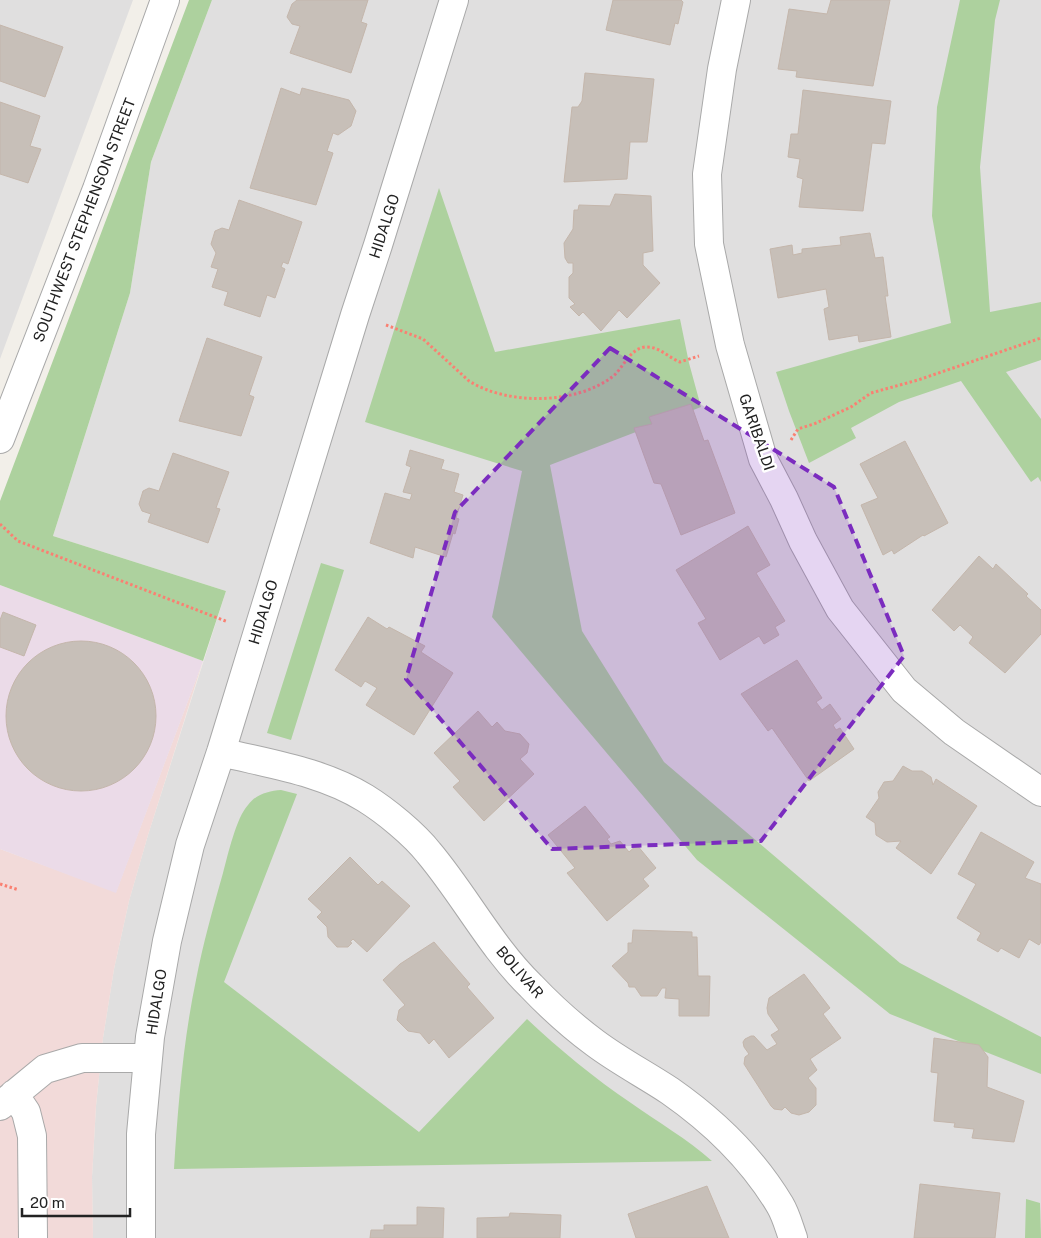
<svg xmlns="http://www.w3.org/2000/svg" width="1041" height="1238" font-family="'Public Sans',sans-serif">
  <rect width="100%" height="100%" fill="#f2efe9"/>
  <!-- residential -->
  <path fill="#e0dfdf" d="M 0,0 L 133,0 L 0,359 Z
    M 212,0 L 1041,0 L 1041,1238 L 93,1238 L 92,1177 L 96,1106 L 103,1038 L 114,969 L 129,901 L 148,835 L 226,591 L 53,536 L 130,293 L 151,162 Z"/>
  <!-- commercial -->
  <path fill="#f2dad9" d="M 203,661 L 148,835 L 129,901 L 114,969 L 103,1038 L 96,1106 L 92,1177 L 93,1238 L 0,1238 L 0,849 L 116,892 Z"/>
  <!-- industrial -->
  <path fill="#ebdbe8" d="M 0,585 L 203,661 L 116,893 L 0,849 Z"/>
  <!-- forest -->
  <path fill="#add19e" d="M 189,0 L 212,0 L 151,162 L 130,293 L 53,536 L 226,591 L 203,661 L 0,585 L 0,501 Z
    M 960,0 L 1000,0 L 995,20 L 980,167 L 990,312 L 1041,302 L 1041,360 L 1006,372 L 1041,419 L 1041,482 L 1038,477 L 1031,482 L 961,381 L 899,402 L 851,428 L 856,438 L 809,463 L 789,411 L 776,372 L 951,323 L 932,216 L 937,107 Z
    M 439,188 L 495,352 L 680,319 L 689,363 L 701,407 L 550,465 L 582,631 L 664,762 L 900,963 L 1041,1037 L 1041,1074 L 890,1014 L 697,860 L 492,617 L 522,471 L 365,422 Z
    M 321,563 L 344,570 L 291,740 L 267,733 Z
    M 281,790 L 297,794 L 224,982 L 419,1132 L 527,1019 C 560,1050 594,1078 631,1103 C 659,1123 686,1138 712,1161 L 174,1169 C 178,1106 183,1042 196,980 C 203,944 213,908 223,873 C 228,855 236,818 248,805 C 256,794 269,791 281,790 Z
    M 1026,1199 L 1040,1203 L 1041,1238 L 1025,1238 Z"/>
  <!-- building -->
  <path fill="#c7bfb8" stroke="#c4b6ab" d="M 297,0 L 368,0 L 361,22 L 367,24 L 351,73 L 290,53 L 300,26 L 292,24 L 287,17 L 292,4 Z
    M 613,0 L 681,0 L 683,2 L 678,24 L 675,23 L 670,45 L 606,30 Z
    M 831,0 L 890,0 L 873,86 L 796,77 L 797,71 L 778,69 L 789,9 L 827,14 Z
    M 0,25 L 63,47 L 45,97 L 0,81 Z
    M 585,73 L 654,79 L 647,142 L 630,142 L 627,179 L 564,182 L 572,107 L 578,107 L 582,101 Z
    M 281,88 L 300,95 L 302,88 L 349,100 L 356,111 L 351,126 L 338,135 L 333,133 L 327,151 L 333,153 L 316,205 L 250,188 Z
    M 803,90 L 891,101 L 885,144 L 872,143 L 863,211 L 799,207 L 803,179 L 797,177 L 800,159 L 788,157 L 791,134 L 798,134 Z
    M 0,102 L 40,116 L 30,146 L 41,149 L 28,183 L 0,174 Z
    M 615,194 L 651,196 L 653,251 L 643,253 L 643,265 L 660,283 L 627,318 L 619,310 L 601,331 L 583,312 L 579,316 L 570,307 L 575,304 L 569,298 L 569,277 L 573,273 L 573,263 L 568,263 L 565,258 L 564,243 L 573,229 L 574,210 L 578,210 L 579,205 L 610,206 Z
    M 239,200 L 302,222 L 288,264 L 283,262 L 281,267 L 285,269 L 275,298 L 267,295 L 260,317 L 224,305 L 228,292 L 212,287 L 218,269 L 211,267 L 216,253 L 211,244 L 215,231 L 222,228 L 229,230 Z
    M 870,233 L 875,258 L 883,257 L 888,296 L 885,296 L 891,337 L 859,342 L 858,335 L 829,340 L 824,309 L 829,307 L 826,289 L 778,298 L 770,249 L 792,245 L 793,255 L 802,253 L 802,249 L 841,245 L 840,237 Z
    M 207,338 L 262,357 L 249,395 L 254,397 L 241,436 L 179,421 Z
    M 691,404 L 704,441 L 708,440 L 735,513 L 681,535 L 661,484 L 654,483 L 634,428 L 652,424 L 649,417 Z
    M 905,441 L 948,523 L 924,536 L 923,535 L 894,554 L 892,550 L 883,555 L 861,505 L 878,498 L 860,464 Z
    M 410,450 L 444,460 L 441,469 L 459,474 L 454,492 L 463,495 L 456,518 L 459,519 L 455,534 L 453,533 L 446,557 L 415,547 L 413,558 L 370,543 L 385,493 L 410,500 L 412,494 L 403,492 L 411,467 L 406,465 Z
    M 173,453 L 229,472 L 216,508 L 220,509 L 208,543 L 148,522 L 151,514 L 142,511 L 139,504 L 143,491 L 149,488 L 159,491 Z
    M 748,526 L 770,565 L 756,573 L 785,621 L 775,627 L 779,635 L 764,644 L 759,636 L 720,660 L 698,623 L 706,619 L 676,570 Z
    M 979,556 L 993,569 L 996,564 L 1028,594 L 1026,596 L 1041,610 L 1041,634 L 1005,673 L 969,643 L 973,637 L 960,625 L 954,631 L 932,610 Z
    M 3,612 L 36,625 L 24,656 L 0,647 L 0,620 Z
    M 368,617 L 387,629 L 389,627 L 425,646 L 421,652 L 453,673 L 414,735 L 366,705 L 377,688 L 365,681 L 361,687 L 335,670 Z
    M6 716a75 75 0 1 1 150 0a75 75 0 1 1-150 0Z
    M 797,660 L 822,698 L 816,702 L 822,710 L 830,704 L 841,719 L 833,725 L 836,730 L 840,728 L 854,749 L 809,781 L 772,728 L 768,731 L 741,694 Z
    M 478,711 L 492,727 L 497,722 L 505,731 L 520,734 L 529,744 L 527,753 L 520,759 L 534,774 L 484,821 L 453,787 L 460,781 L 434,753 Z
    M 903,766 L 912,771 L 922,771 L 931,777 L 933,785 L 936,779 L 977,806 L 931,874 L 896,848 L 901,841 L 887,842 L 876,835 L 875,823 L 866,817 L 879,798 L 878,792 L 884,782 L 893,781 Z
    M 585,806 L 610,837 L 607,839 L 611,844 L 620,841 L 629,852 L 637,845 L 656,868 L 643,879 L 649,886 L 607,921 L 567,873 L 575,868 L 548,835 Z
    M 981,832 L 1034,862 L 1025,878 L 1041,884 L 1041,942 L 1039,945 L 1029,939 L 1019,958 L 1001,948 L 998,952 L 977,940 L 981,933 L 957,918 L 976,884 L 958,874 Z
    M 350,857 L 378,885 L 382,881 L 410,906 L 367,952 L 353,939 L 350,942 L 352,943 L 348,947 L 337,947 L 328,937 L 327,927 L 317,917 L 322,912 L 308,899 Z
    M 633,930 L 692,932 L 692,937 L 697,937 L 698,976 L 710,976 L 709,1016 L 679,1016 L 679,999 L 665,998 L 666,988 L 662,988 L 657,996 L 641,996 L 635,987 L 629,987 L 628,983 L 612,966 L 628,952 L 628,943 L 632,943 Z
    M 434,942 L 470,984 L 467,987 L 494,1018 L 449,1058 L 434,1039 L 429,1044 L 420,1033 L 408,1031 L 397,1020 L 399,1010 L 405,1005 L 383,980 L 400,964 Z
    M 804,974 L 830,1008 L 823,1014 L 841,1038 L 810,1059 L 817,1070 L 808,1078 L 816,1088 L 816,1105 L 809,1112 L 799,1115 L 791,1113 L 785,1107 L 782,1110 L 774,1109 L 771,1106 L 744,1064 L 745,1057 L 749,1054 L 744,1047 L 743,1042 L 745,1039 L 751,1036 L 754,1036 L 767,1050 L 777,1044 L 771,1035 L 779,1030 L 768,1014 L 767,1008 L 769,998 Z
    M 934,1038 L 979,1045 L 988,1057 L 987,1087 L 1024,1101 L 1014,1142 L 972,1138 L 974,1129 L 954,1127 L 955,1123 L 934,1121 L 938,1073 L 931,1072 Z
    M 920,1184 L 1000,1193 L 995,1238 L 914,1238 Z
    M 707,1186 L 729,1238 L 636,1238 L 628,1214 Z
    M 417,1207 L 444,1208 L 443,1238 L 370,1238 L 371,1230 L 384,1230 L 384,1225 L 417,1225 Z
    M 510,1213 L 561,1215 L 560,1238 L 477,1238 L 477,1218 L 509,1217 Z"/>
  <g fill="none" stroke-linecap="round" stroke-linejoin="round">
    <!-- minor casing -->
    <g stroke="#a9a9a9" stroke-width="30">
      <path id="minor" d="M 736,0 L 722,69 L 707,174 L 709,244 L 730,345 L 763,459 L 784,499 L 803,541 L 840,609 L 904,690 L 954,732 L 1041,792
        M 0,439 L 97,189 L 165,0
        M 221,752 C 269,764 321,771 365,798 C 386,811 414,834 429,853 C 465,896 491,947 531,986 C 551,1007 572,1026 595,1043 C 619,1061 646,1075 670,1091 C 713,1121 753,1160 780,1205 C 786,1215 789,1227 793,1238
        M 14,1094 L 26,1112 L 32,1136 L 33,1238
        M 0,1106 L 45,1069 L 82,1058 L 148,1058
        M 141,1238 L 141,1134 L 150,1037 L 167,941 L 190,845 L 221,752 L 355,315 L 378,245 L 454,0"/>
    </g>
    <!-- path -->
    <path stroke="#fa8072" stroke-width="3" stroke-dasharray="2.5 2.5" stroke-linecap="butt" d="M 386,325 L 423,339 L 469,381 C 507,405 575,405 612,377 C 623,369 629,349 645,347 C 659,346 669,358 680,362 L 699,356
      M 791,440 L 798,429 L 814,424 L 851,407 L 871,393 L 918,380 L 1041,338
      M 0,524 L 18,541 L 228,622
      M 0,884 L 19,890"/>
    <!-- minor -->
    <use href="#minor" stroke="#fff" stroke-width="28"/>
  </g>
  <!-- marked area -->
  <path fill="#7b2cbf" fill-opacity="0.2" stroke="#7b2cbf" stroke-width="4" stroke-dasharray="10 6" stroke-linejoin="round" d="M 610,348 L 834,487 L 904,656 L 761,841 L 552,849 L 406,679 L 455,512 Z"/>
  <g text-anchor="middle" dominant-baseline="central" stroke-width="5" stroke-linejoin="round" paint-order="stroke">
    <!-- street labels -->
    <g font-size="15" fill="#222" stroke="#fff">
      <text transform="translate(84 220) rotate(-69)">SOUTHWEST STEPHENSON STREET</text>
      <text transform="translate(384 226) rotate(-72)">HIDALGO</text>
      <text transform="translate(757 432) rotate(71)">GARIBALDI</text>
      <text transform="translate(263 612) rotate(-73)">HIDALGO</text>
      <text transform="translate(520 972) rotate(49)">BOLIVAR</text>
      <text transform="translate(156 1002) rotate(-81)">HIDALGO</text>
    </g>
  </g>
  <!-- scale -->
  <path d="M22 1208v8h108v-8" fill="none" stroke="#222222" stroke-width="2.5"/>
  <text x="30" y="1208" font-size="15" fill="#222222" stroke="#ffffff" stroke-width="4" paint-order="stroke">20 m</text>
</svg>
